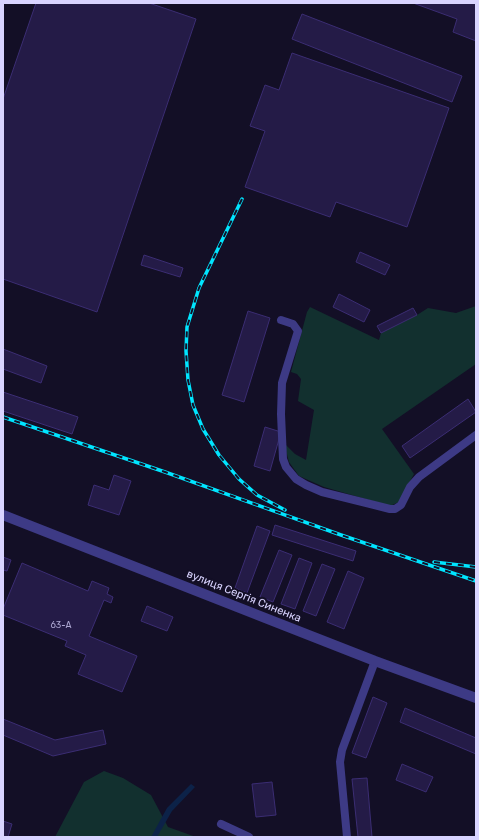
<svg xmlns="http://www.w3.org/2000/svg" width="479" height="840" font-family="Rubik,sans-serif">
  <rect width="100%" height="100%" fill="#130f26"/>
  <!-- green -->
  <path fill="#12302f" d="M 476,306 L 476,364 L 382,429 L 414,474 L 399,502 L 390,506 L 324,487 L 299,476 L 289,462 L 284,443 L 295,454 L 306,460 L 314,410 L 298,401 L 301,379 L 297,374 L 291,372 L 307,312 L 310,307 L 379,340 L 381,333 L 417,315 L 428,308 L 456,313 Z
    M 104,771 L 123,778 L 151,795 L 168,827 L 196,837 L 55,837 L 84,782 Z"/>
  <!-- water -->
  <path fill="#0c2248" d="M 191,784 L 195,787 L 172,811 L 157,837 L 151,837 L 167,808 Z"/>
  <!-- building -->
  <path fill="#241b47" stroke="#3b2d73" d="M 36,3 L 149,3 L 196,19 L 97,312 L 3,279 L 3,99 Z
    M 413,3 L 476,3 L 476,41 L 453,32 L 457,19 Z
    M 302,14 L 462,76 L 452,102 L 292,39 Z
    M 292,53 L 449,108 L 407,227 L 336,202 L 330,217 L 245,187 L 265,131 L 250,126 L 265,85 L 279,90 Z
    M 360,252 L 390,265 L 385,275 L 356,262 Z
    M 144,255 L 183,268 L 180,277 L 141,265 Z
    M 339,294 L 370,310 L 364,322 L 333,307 Z
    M 413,308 L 417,315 L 381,333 L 377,326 Z
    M 248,311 L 270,318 L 244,402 L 222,395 Z
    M 3,349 L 47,366 L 41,383 L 3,369 Z
    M 3,392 L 78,417 L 72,434 L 3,411 Z
    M 468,399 L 476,412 L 410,458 L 402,446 Z
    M 265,427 L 281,432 L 270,471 L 254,466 Z
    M 114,475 L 131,481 L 119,515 L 88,505 L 94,485 L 109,490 Z
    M 275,525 L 356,551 L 353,561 L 272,535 Z
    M 257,526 L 270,531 L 247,593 L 235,588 Z
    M 279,550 L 292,555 L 273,602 L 260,597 Z
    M 3,557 L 11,560 L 7,571 L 3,570 Z
    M 299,558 L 312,563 L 295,609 L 281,604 Z
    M 22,563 L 88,591 L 92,581 L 109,588 L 107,594 L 113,597 L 111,603 L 104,600 L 89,636 L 137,656 L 122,692 L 78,674 L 86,655 L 65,646 L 67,641 L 3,615 L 3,609 Z
    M 322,564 L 335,569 L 316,616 L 303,611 Z
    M 348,571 L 364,578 L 344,629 L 327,622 Z
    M 147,606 L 173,617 L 167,631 L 141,621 Z
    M 373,697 L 387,703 L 366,758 L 352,753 Z
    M 405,708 L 476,738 L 476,754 L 400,722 Z
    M 3,719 L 55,740 L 103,730 L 106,744 L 53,756 L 3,735 Z
    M 402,764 L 433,777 L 426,792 L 396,780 Z
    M 367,778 L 372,837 L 358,837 L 352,779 Z
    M 272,782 L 276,815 L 256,817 L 252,784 Z
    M 3,821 L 12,824 L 8,837 L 3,837 Z"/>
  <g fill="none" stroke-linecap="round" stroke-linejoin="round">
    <!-- minor -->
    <path stroke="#3d3a85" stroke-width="8" d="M 281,320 L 293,324 L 298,331 L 282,383 L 281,414 L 283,459 L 286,467 L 296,479 L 306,485 L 322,492 L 390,509 L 395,509 L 401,505 L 410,487 L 419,477 L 476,435
      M 221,824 L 249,837
      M 347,837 L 340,762 L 342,750 L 375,661"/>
    <!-- tertiary -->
    <path stroke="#3d3a85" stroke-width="10" d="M 3,515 L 375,661 L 476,698"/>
    <!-- rail casing -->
    <g stroke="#00e5ff" stroke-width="3.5">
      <path id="rail" d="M 242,199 L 199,288 L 187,327 L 186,351 L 188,380 L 193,405 L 203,429 L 219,455 L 239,479 L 257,495 L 285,510
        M 3,417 L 165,472 L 341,535 L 476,581
        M 434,562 L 476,567"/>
    </g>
    <!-- rail -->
    <use href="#rail" stroke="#130f26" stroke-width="2" stroke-dasharray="6" stroke-linecap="butt"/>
  </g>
  <g text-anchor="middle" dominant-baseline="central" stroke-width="4" stroke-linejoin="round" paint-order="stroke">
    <!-- number labels -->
    <g font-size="9" fill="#aca6d1">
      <text x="61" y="625">63-А</text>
    </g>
    <!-- street labels -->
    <g font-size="11" fill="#d9d4ff" stroke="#130f26">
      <text transform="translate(244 596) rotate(22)">вулиця Сергія Синенка</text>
    </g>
  </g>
  <!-- border -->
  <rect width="479" height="840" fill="none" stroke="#d9d4ff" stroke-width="8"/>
</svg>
